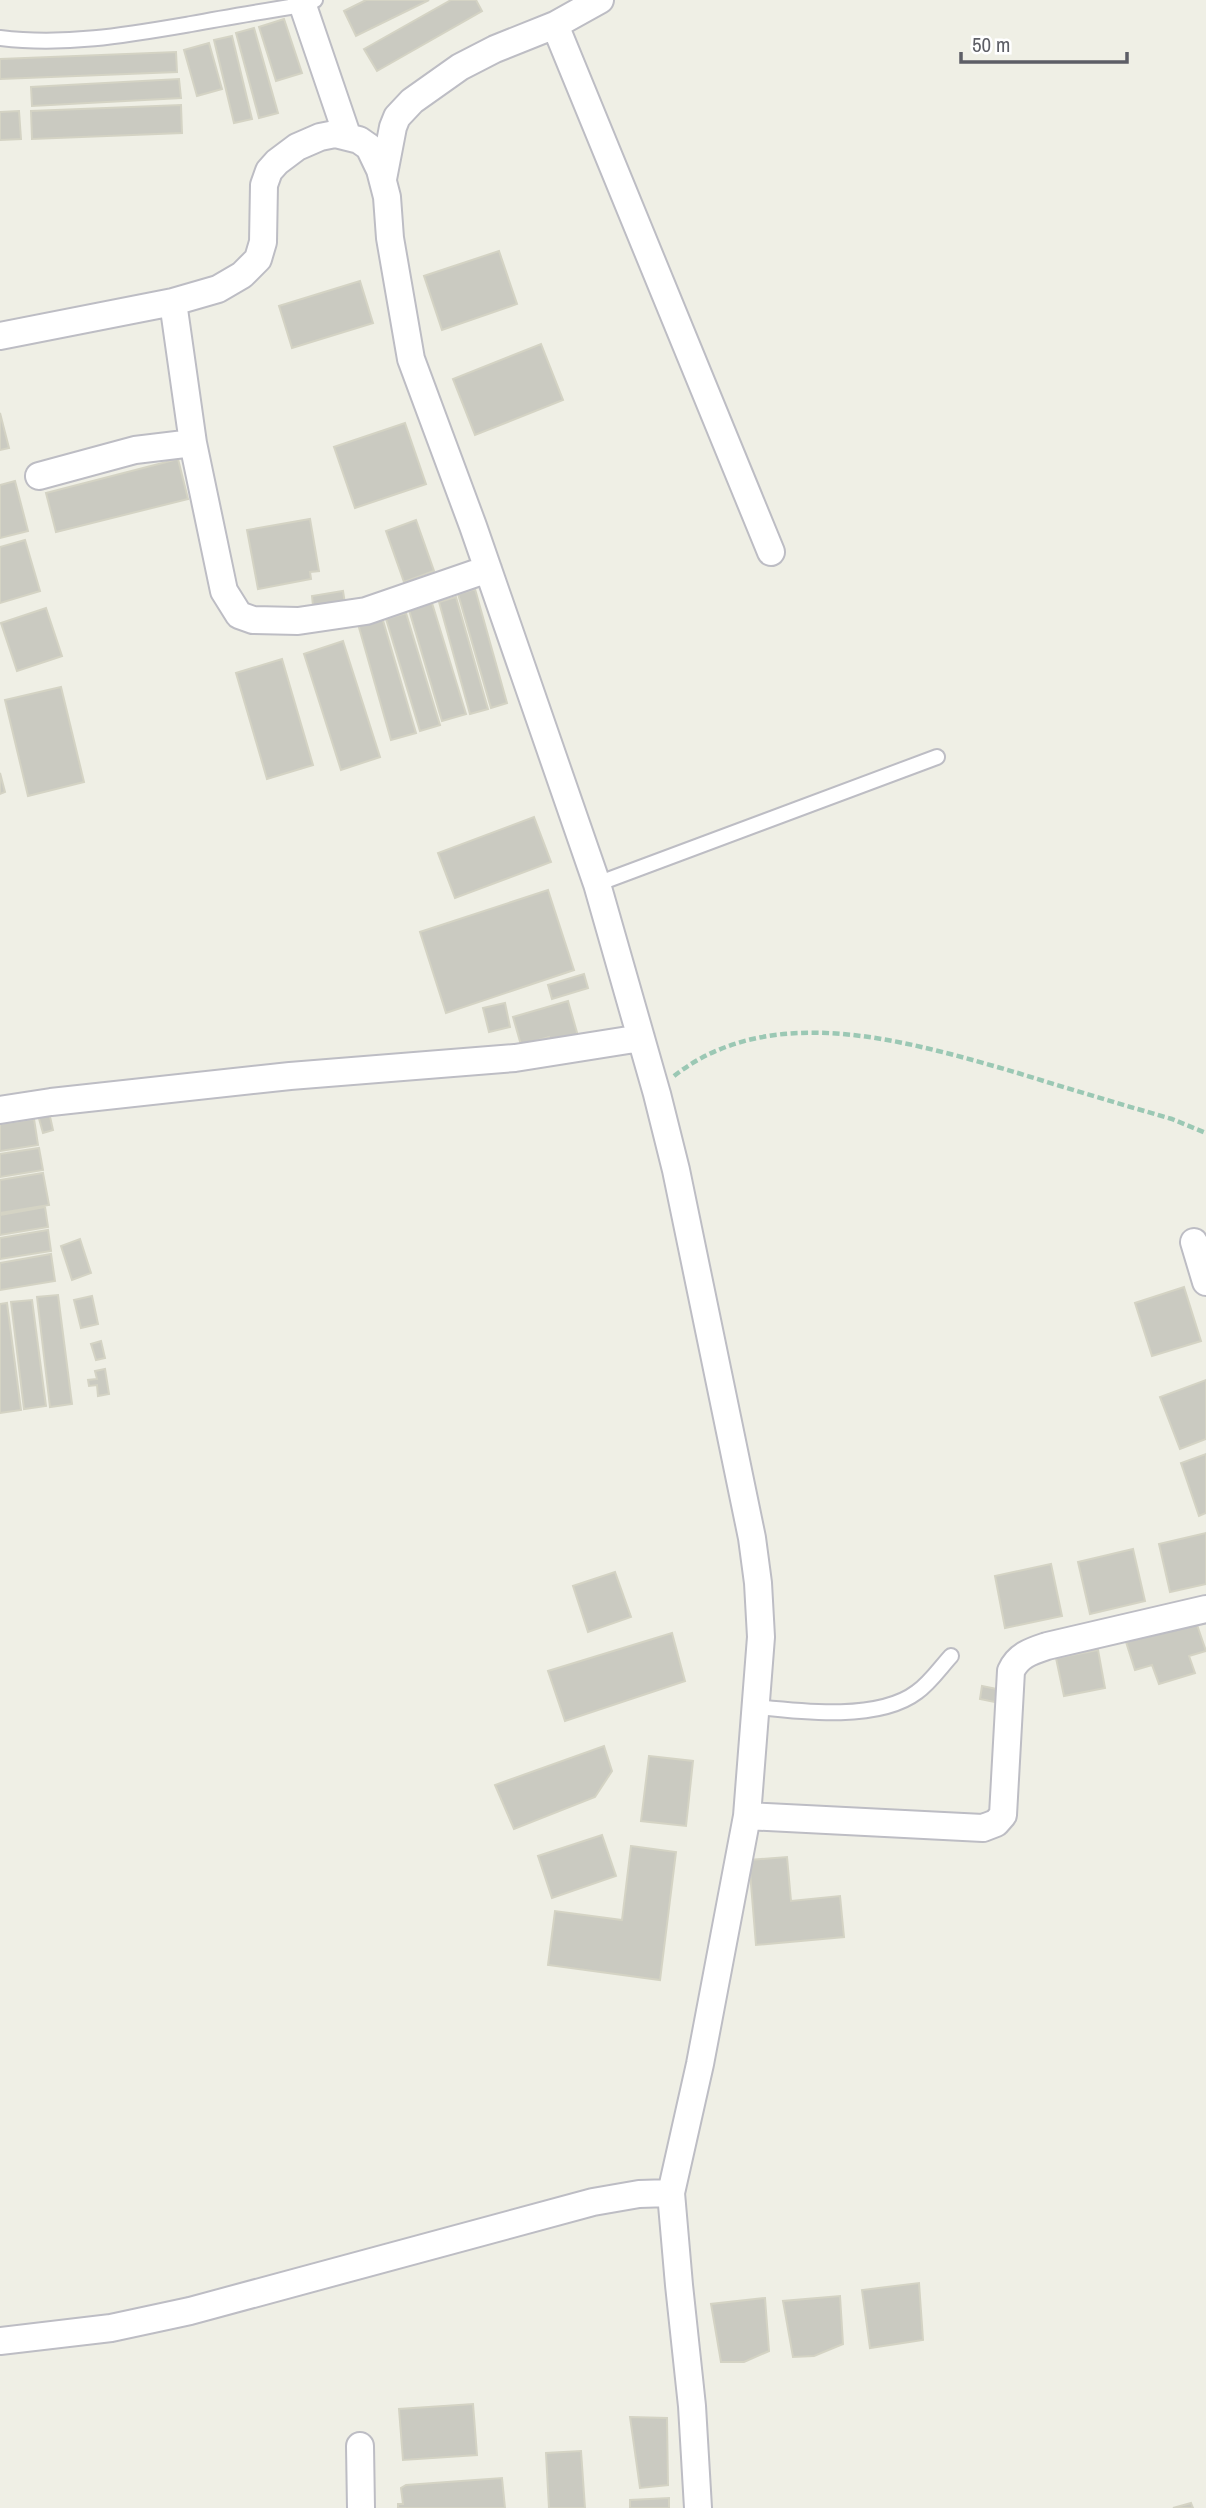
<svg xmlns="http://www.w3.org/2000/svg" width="1206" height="2508" font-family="'Archivo Narrow',sans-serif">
  <rect width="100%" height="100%" fill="#efefe5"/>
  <!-- building -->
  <path fill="#cacac1" stroke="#d4d3c4" stroke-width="2" d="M 366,0 L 429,0 L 356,36 L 344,11 Z
    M 451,0 L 476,0 L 482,11 L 377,71 L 364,49 Z
    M 284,19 L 302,73 L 276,81 L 259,27 Z
    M 254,28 L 278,113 L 259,118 L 236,33 Z
    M 232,36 L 252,119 L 234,123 L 214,40 Z
    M 209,43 L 222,89 L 197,96 L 184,50 Z
    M 176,52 L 177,72 L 0,79 L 0,59 Z
    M 179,79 L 181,98 L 32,106 L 31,87 Z
    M 181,105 L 182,133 L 32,139 L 31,111 Z
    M 19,111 L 21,139 L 0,140 L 0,112 Z
    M 499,251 L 517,304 L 442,330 L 424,276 Z
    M 360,281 L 373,323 L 292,348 L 279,306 Z
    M 541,344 L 563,400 L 475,435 L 453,379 Z
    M 0,413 L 9,448 L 0,450 Z
    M 405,423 L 426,484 L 355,508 L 334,447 Z
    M 178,459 L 188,499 L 56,532 L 46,493 Z
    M 15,481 L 28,531 L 0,538 L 0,485 Z
    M 310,519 L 319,571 L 310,572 L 311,579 L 258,589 L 247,530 Z
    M 416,520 L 434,571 L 404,582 L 386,531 Z
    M 25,540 L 40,591 L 0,603 L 0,547 Z
    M 475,589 L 507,703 L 491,708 L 458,594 Z
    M 343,591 L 346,610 L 314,615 L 312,596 Z
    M 456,597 L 488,709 L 470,714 L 439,602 Z
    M 432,603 L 466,714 L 442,721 L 409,610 Z
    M 46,608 L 62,656 L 17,671 L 1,623 Z
    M 406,613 L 440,725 L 420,731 L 386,619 Z
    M 382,617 L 416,733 L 391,740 L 358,624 Z
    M 343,641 L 380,757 L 341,770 L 304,654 Z
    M 282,659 L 313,765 L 267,779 L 236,673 Z
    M 61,687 L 84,782 L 28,796 L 5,700 Z
    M 0,773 L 5,792 L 0,794 Z
    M 534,817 L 551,862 L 455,898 L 438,853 Z
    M 548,890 L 574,970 L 446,1013 L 420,932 Z
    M 584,974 L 588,988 L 552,999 L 548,985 Z
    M 568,1001 L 578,1036 L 550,1044 L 549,1037 L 521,1045 L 513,1017 Z
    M 505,1003 L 510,1027 L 489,1032 L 483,1008 Z
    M 49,1112 L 53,1130 L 43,1133 L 38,1115 Z
    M 34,1119 L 38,1145 L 0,1151 L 0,1124 Z
    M 39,1148 L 43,1170 L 0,1177 L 0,1154 Z
    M 43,1173 L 49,1205 L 0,1213 L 0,1180 Z
    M 45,1207 L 48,1227 L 0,1235 L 0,1215 Z
    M 48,1230 L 51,1251 L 0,1259 L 0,1238 Z
    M 80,1239 L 91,1273 L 72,1280 L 61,1246 Z
    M 51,1254 L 55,1281 L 0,1290 L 0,1263 Z
    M 1184,1287 L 1201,1341 L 1152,1356 L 1135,1303 Z
    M 58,1295 L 72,1404 L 50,1407 L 37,1297 Z
    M 92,1296 L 98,1324 L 81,1328 L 74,1300 Z
    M 32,1300 L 46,1406 L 24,1409 L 11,1302 Z
    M 7,1303 L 21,1410 L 0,1413 L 0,1304 Z
    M 101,1341 L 105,1358 L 96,1360 L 91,1344 Z
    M 105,1369 L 109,1394 L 98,1396 L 97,1385 L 89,1386 L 88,1380 L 97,1379 L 95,1371 Z
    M 1206,1380 L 1206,1439 L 1180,1449 L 1160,1397 Z
    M 1206,1454 L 1206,1513 L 1199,1516 L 1181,1463 Z
    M 1206,1533 L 1206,1584 L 1170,1592 L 1159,1544 Z
    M 1133,1549 L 1145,1601 L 1090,1614 L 1078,1562 Z
    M 1051,1564 L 1062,1616 L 1005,1628 L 995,1576 Z
    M 615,1572 L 631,1617 L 588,1632 L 573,1586 Z
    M 1195,1619 L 1206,1651 L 1189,1656 L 1195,1673 L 1159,1684 L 1152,1665 L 1135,1670 L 1126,1642 Z
    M 672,1633 L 685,1681 L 565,1721 L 548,1671 Z
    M 1098,1650 L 1105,1688 L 1064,1696 L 1056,1658 Z
    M 982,1686 L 997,1689 L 995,1702 L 980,1699 Z
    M 604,1746 L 612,1771 L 595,1797 L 514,1829 L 495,1785 Z
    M 649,1756 L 693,1761 L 686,1826 L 641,1821 Z
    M 602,1835 L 616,1876 L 552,1898 L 538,1856 Z
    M 631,1846 L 676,1852 L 660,1980 L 548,1965 L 555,1911 L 622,1920 Z
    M 787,1857 L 791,1901 L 840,1896 L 844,1937 L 756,1945 L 749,1860 Z
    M 919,2283 L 923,2340 L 870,2348 L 862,2290 Z
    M 840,2296 L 843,2344 L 814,2356 L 793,2357 L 783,2301 Z
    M 765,2298 L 769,2351 L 744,2362 L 721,2362 L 711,2304 Z
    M 473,2404 L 477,2455 L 403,2460 L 399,2409 Z
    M 630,2417 L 667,2418 L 668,2485 L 640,2488 Z
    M 581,2451 L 585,2508 L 549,2508 L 546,2453 Z
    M 502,2478 L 505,2508 L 398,2508 L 398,2504 L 403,2504 L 401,2488 L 406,2485 Z
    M 669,2498 L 669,2508 L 630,2508 L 630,2500 Z
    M 1191,2503 L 1193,2508 L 1173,2508 Z"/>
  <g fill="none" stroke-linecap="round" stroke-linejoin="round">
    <!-- service casing -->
    <g stroke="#bdbdc4" stroke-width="18">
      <path id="service" d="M 0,38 C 65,46 127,35 191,24 C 228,17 265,11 302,5 L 315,0
        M 597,884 L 937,757
        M 757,1707 C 802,1712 879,1721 917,1692 C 930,1683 940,1668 951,1656"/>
    </g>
    <!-- minor casing -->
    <g stroke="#bdbdc4" stroke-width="30">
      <path id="minor" d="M 301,0 L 347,135
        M 555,25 L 771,552
        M 383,179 L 393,127 L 397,117 L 412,101 L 460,67 L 495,49 L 555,25 L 600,0
        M 173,302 L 193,443 L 224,591 L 239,615 L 253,620 L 298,621 L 366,611 L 488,569
        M 0,336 L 173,302 L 218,289 L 242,275 L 258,259 L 263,242 L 264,185 L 269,171 L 277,162 L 297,147 L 320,137 L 335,134 L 359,140 L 369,147 L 380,170 L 387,197 L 390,238 L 411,359 L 473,526 L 597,884 L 657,1094 L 676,1170 L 752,1538 L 758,1583 L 761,1637 L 747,1816 L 700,2064 L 671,2193 L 679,2285 L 692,2406 L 698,2508
        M 39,476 L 135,450 L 193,443
        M 0,1110 L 51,1102 L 290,1076 L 515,1058 L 641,1038
        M 1194,1242 L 1206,1282
        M 747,1816 L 983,1828 L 996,1823 L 1003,1815 L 1011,1671 C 1018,1655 1032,1651 1047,1646 L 1206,1609
        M 0,2341 L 111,2328 L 190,2311 L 593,2202 L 639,2194 L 671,2193
        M 360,2446 L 361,2508"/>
    </g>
    <!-- path -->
    <path stroke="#9bc8b4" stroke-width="4.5" stroke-dasharray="7 3.5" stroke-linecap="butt" d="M 674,1076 C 772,999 910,1042 1018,1073 C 1069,1089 1120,1104 1172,1119 L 1206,1133"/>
    <!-- service -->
    <use href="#service" stroke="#fff" stroke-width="14"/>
    <!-- minor -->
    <use href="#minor" stroke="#fff" stroke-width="26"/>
  </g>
  <!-- scale -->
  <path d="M961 52v10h166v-10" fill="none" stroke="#5d5e66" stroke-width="3.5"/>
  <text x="972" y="52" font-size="21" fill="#5d5e66" stroke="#ffffff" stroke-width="5" paint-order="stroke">50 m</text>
</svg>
